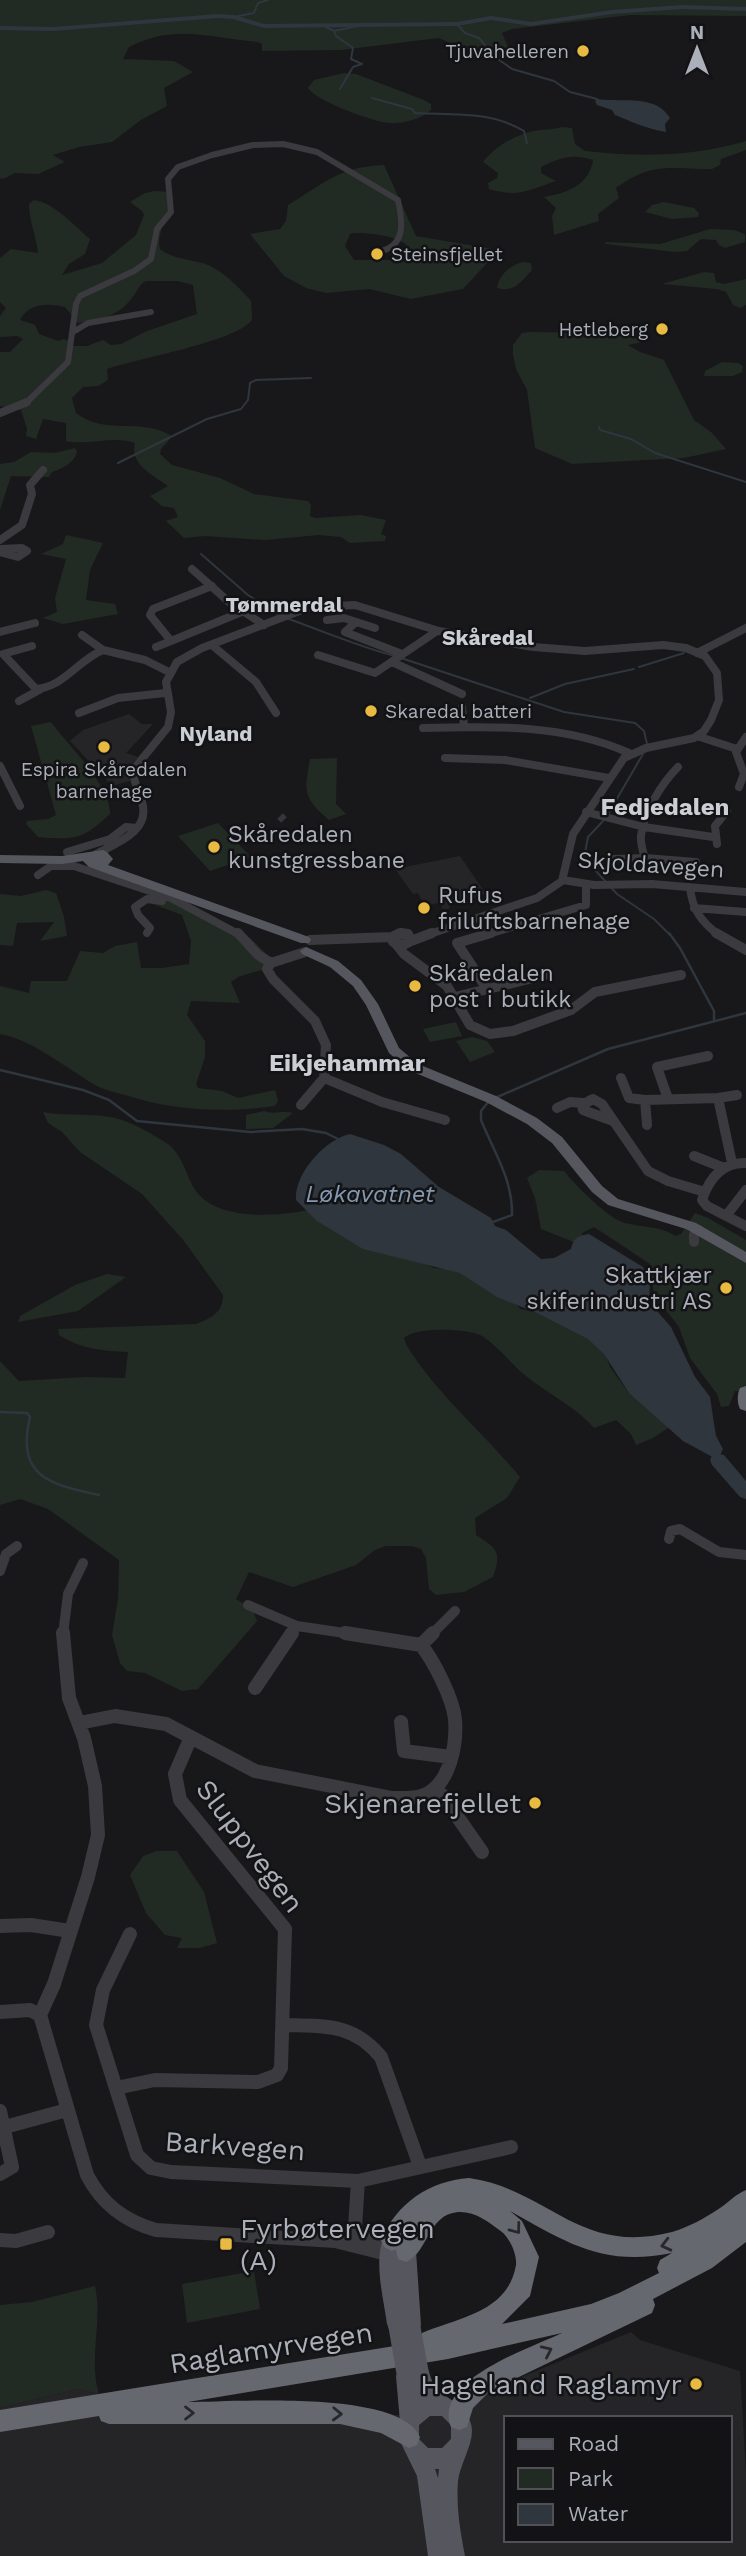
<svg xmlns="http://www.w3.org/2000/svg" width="746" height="2556" font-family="'Work Sans',sans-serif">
  <rect width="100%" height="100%" fill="#18181a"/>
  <!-- built -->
  <path fill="#252427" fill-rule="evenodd" d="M 129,714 L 142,724 L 153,724 L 126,753 L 138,757 L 127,770 L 130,781 L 112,786 L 70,741 L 83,730 Z
    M 460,856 L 486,894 L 450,904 L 449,909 L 443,909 L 440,903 L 424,905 L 418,893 L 413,894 L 395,869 Z
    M 631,2332 L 640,2340 L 740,2371 L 746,2472 L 746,2556 L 0,2556 L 0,2408 L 78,2389 L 145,2406 L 426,2416 ZM 506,2418 L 730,2418 L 730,2540 L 506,2540 Z"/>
  <!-- green -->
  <path fill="#222a24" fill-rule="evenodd" d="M 0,0 L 746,0 L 746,16 L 631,15 L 512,29 L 502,33 L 509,49 L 507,55 L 496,58 L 478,56 L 439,38 L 341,50 L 262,51 L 262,44 L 258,42 C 210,38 176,23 129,47 L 123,59 L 174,61 L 193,72 L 164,88 L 167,106 L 141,120 L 112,142 L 79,147 L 53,155 L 65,162 L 38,174 L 15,173 L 3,179 L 0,178 Z
    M 344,73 L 356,74 L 424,100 L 431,104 L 431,110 C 422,119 401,124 389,123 C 374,122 316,101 308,88 L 314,80 Z
    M 562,127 L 572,128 L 575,144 L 585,151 C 642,157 691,157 746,141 L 746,150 L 721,159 L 720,165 L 712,169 C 669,169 653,161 616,188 L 619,198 L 598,214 L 599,221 L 554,235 L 552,216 L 556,208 L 544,197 C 566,193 589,186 593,160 C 573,153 558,158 541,167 L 541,173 L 556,181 C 529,190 518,198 489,189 L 488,183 L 497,178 L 498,173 L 483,162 C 493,148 516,134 534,131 C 543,129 552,130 562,127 Z
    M 384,165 L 416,236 L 499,250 L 463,289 L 411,299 L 369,289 L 326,293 L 306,288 L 284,276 L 250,234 L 280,229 L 286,221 L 288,205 C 325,183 338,167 384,165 ZM 353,233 C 371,233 391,235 406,244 L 406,253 L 395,260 L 354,260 L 345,246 L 350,234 Z
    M 155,191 L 170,192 C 174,212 155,229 160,249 C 174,260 192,259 208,265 C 224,272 240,288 251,301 L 252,320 C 235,342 138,358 107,369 L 108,380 L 98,386 L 83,387 L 72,398 L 76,413 C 106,436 137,417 170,435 L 170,439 L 161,449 L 160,454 L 172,465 L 220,478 L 254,494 L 308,501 L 311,505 L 310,516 L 315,518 L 361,515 L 386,520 L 381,534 L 386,536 L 385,541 L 350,543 L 341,537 L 319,535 L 265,540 L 205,536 L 184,538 L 166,521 L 178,517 L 174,508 L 162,506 L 150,496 L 168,486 C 153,475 129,464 135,443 C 112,435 90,446 66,441 L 66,423 L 43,419 L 36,439 L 26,436 L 27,429 L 21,410 L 0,406 L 0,352 L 10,352 L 23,339 L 17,336 L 0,337 L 0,316 L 6,308 L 0,302 L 0,258 L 11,249 L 38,253 C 36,235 29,221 29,204 L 34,200 C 55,203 74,226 90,239 L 85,254 L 69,264 L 62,275 L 102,263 L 136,235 L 144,215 L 142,211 L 130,202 L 145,193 ZM 146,281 L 178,281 L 193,285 L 197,314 L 147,331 L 121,344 L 111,345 L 103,340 L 87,346 L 69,346 L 69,341 L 64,339 L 58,341 L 39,334 L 35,325 L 20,320 C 29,303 48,303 65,307 L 78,323 C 99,320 119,316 132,298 C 138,291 138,285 146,281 Z
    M 664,202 L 694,208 L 699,213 L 698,217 L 672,219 L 645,212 L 652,205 Z
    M 710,229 L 734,230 L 745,234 L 745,242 L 725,248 L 719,245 L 716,240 L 701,239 L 687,251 L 675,252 L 606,244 L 605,242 L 660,244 Z
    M 523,262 L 531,263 L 532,270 C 521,282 514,293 497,288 C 499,275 510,265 523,262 Z
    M 704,272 L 714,273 L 716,282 L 724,284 L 746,279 L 746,305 L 740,308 L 733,305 L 726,292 L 717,289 L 662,284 Z
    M 529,332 L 620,333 L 647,341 L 628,345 L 640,352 L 664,360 L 694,420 L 711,432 L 726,449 L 684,458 L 572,464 L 535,448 L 527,390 L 516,369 L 513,354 L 513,345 L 522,333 Z
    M 722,362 L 738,363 L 743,366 L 742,372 L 733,376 L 704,376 L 705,371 Z
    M 75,448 L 77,452 C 73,464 63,468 52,472 L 49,477 L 11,476 L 0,510 L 0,464 L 14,462 L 31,452 L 55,453 Z
    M 66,535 L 103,543 L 90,570 L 86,600 L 115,604 L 118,614 L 63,624 L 43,618 L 57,612 L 55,598 L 66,559 L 41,554 L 63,544 Z
    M 51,722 C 68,745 111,786 110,814 C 82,840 75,840 38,837 L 26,824 L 27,821 L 48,819 L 56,815 L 31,726 Z
    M 337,758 L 336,804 L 346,814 L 329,820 C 303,798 304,792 310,759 Z
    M 218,823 L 251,857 L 210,871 L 178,836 Z
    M 46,890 L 56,893 L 64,917 L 67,936 L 40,941 L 54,922 L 17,923 L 13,946 L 0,945 L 0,894 L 21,896 Z
    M 151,893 L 250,938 L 278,965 L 238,977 L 231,982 L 240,1003 L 191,1001 L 187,1015 L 205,1041 L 205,1057 L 196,1084 L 198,1088 L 222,1091 L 238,1098 L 275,1090 L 278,1101 L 275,1106 C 224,1113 174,1111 125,1095 C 115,1092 104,1090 95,1085 C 68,1069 31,1039 0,1034 L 0,986 L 29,993 L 31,981 L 67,981 L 80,951 L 103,953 L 115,946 L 137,942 L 141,968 L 162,968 L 189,964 L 191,941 L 182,915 L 140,899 Z
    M 456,1022 L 462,1036 L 430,1042 L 423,1029 Z
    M 472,1037 L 487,1041 L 495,1052 L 470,1062 L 456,1041 Z
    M 264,1111 C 275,1115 283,1110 293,1113 L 273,1128 L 246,1129 L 246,1115 Z
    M 43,1112 C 68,1117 99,1112 122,1120 C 137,1125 152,1134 165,1142 C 183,1153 185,1175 196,1191 C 219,1223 285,1216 317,1208 L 325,1215 L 434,1268 L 462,1270 L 504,1290 L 520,1309 L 559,1317 L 604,1351 L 610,1367 L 628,1392 L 674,1424 L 653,1438 L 636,1445 L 631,1434 L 616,1420 L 594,1428 C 576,1407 548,1394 526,1376 C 511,1364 498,1346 482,1336 C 467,1328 415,1327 404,1338 L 406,1344 C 436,1394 483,1432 520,1477 L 507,1498 L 475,1518 L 476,1535 C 497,1549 502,1551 493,1577 L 464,1592 L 436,1595 L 429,1589 L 426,1558 L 421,1549 L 412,1546 L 386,1546 L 375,1550 L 356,1565 L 293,1587 L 249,1572 L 236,1599 L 253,1610 L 257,1621 L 198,1689 L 182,1691 L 145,1673 L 127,1671 L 120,1663 L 112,1635 L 118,1599 L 119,1560 L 48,1509 L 20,1499 L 0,1505 L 0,1361 L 19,1381 L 86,1377 L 125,1378 L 128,1352 C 103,1351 80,1349 59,1335 L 58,1329 L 196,1324 C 211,1318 223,1313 223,1295 L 184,1241 L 142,1194 L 80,1152 L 62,1132 L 48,1123 Z
    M 539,1170 L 564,1171 C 575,1185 606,1216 622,1222 C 640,1228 660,1225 675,1236 L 681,1234 L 695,1213 L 708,1218 L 746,1240 L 746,1391 L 735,1391 L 729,1406 L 721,1407 L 717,1394 L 690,1358 L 679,1327 L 654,1295 L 650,1264 L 594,1227 L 582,1233 L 581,1245 L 541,1229 L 535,1198 L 527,1178 Z
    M 107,1274 L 126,1277 L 78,1311 L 18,1322 L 20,1316 L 75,1285 Z
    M 157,1851 L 177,1851 L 204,1892 L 217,1943 L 200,1948 L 177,1948 L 182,1938 L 165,1935 L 146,1913 L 130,1875 L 143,1856 Z
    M 254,2271 L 260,2309 L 187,2323 L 182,2284 Z
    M 95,2286 C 103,2322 88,2359 99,2394 L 78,2389 L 0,2408 L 0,2305 L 32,2302 Z"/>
  <!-- water -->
  <path fill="#2f363e" d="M 598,99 C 621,103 655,93 670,118 L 665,124 L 666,132 C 645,128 632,122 615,115 L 612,110 L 597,105 L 595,101 Z
    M 350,1134 L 384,1145 L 401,1154 L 439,1187 L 491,1218 L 495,1226 L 506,1230 L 541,1259 L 554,1258 L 571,1249 C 574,1237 578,1236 589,1234 L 643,1267 L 650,1282 L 649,1302 L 671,1327 L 695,1377 L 710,1397 L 716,1436 L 723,1449 L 718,1460 L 683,1441 L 629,1393 L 604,1354 L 588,1339 L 537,1313 L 497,1297 L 460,1273 L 363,1249 L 317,1221 L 296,1200 C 294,1173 326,1139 350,1134 Z"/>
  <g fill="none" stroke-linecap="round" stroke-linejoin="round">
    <!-- stream-far1 -->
    <path stroke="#2f363e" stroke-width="2" d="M 234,17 L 254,13 L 258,3 L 268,0
      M 457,24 L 465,33 L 479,38 L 495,57 L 512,69 L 554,81 L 570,92 L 597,99
      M 322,25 L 334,31 L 358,26
      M 334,31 L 336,36 L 353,48 L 351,59 L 362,64 L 353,67 L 340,89
      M 372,98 L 412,109 L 415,113 C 454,115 490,111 524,131 L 527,143
      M 599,427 L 600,430 L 631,439 L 655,453 L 746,482
      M 118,463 L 207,419 L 241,409 L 248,400 L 250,383 L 256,380 L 311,378
      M 201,554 L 248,595 L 280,616
      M 286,618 C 323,631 357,646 395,656
      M 401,658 L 564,712 L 635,723 L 644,731 L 647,744
      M 639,667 L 684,653
      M 530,698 L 565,684 L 634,669
      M 608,814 L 643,754
      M 604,820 L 588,837 L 584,858 L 617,894 L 654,919 L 670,935"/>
    <!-- stream -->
    <path stroke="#2f363e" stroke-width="2.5" d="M 669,933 L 680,948 L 714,1011 L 714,1020
      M 0,1070 L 83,1090 L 109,1100 L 137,1121 L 250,1132 L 302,1129 L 326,1133 L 338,1139
      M 495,1098 L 608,1049 L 746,1013
      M 489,1101 L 481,1111 L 481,1120 C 494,1152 513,1180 512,1215 L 493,1222
      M 0,1412 L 27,1413 L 30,1417 C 16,1477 49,1484 99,1495"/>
    <!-- river -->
    <path fill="#2f363e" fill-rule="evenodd" d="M 682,5 L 746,7 L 746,11 L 682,9 L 612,14 L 531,26 L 491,20 L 457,26 L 264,28 L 233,19 L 218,18 L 53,31 L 0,30 L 0,26 L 53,27 L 218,14 L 234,15 L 264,24 L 457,22 L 491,16 L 531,22 L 612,10 Z
      M 718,1454 L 724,1455 L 746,1481 L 746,1499 L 740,1497 L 712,1465 L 710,1460 L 712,1455 Z"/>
    <!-- minor-tunnel -->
    <path stroke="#35363a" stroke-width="8" stroke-dasharray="8 4.5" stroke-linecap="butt" d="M 280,816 L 284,820"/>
    <!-- minor-far3 -->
    <path stroke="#3a3a3f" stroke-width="6" d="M 73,332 L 88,323 L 151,312
      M 25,404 L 68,362 L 76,304 L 80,296 L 134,271 L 151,259 L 157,229 L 171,212 L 168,179 L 178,167 L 212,155 L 253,145 L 283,144 L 317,152 L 398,200 C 403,224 406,246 378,252"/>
    <!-- minor-far2 -->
    <path stroke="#3a3a3f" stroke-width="8" d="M 0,413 L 27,402
      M 0,540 L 22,525 L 32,494 L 30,485 L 43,470
      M 0,549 L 22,548 L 27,551 L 18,557 L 0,552
      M 192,569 L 229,602 L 264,625
      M 212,586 L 153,609 L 150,615 L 171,641 L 244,611
      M 327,620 L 344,618 L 375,628
      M 356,622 L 345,632 L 402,654
      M 0,632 L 35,623
      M 82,635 L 103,650
      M 32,646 L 3,654 L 36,689 C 64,687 78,660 103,650 L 145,660 L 169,672
      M 213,646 L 256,682 L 276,713
      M 156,647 L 171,641
      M 697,653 L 746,628
      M 318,655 L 375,673 L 437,631
      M 392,662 L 462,694
      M 19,701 L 41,689
      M 462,707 L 464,726
      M 79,713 L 118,698 L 165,693
      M 423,728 C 492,726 565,724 629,753
      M 700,737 L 737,749
      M 445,758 L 505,760 L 609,778
      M 0,766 L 20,806
      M 678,767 C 662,783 643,813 641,836 C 640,843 643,851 645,858 L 696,862
      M 739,787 L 744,774 L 736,752 L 746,737
      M 586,812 L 644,827 L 713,837
      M 717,844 L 715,826 L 727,811
      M 67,852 L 110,839 L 126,827 L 137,828
      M 96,854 C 117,843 151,831 142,802 C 139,791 133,782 133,770 L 168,727 L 171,712 L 166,682 L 177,662 L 202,648 L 310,607 L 355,605 L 439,631 L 533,647 L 585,651 L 663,645 L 686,648 L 705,656 L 717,673 L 719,700 L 711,720 L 704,731 L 694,738 L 646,748 L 624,758 L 573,834 L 562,881 L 537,898 L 427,935
      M 613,859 L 645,858
      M 38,875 L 51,866 L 74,866 L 171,898 L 240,935
      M 563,880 L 594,885 L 652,884 L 746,892
      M 690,887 C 692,909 701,922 719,935
      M 694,908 L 746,912
      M 147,933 L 150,928 L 138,915 L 135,907 L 147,899 L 162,901
      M 396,935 L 408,935
      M 485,935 L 586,905 L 586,885"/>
    <!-- minor-far1 -->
    <path stroke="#3a3a3f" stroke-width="10" d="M 238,933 L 258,955 L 271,963
      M 400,933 L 392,937 L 393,942 L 403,945 L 411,941 L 408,934 L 401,933
      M 716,933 L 746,950
      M 310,940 L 392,937
      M 411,941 L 432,933
      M 396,944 L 404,954 L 447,986 L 470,1025 L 490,1034 L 513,1031 L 571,1010 L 595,992 L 681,975
      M 487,989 L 457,943 L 491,933
      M 455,997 L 545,975
      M 324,1078 L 382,1102 L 445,1120
      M 621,1078 L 629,1098 L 645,1100
      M 718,1098 L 737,1095
      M 668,1099 L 657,1067 L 708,1056
      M 301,1105 L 324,1078 L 326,1045 L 315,1021 L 273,979 L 267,969 L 271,963 L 305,952
      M 557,1108 L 570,1102 L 583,1103
      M 613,1121 L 583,1110 L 582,1105 L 593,1099 L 602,1104 L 648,1171 L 668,1181 L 705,1192
      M 647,1125 L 645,1100 L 718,1098 L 732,1163
      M 694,1156 L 724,1168
      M 746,1163 C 722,1162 709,1179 702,1200 L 707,1206 L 746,1226
      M 726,1216 L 746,1190
      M 694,1242 L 694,1235 L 699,1230
      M 669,1539 L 671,1531 L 680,1529 L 719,1552 L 746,1555
      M 0,1571 L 6,1554 L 17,1546
      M 248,1605 L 297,1626 L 291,1635
      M 297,1626 L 358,1635
      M 63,1635 L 68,1594 L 83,1563
      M 431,1635 L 455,1611"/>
    <!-- minor -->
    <path stroke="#3a3a3f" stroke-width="14" d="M 421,1645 L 433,1633
      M 255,1688 L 292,1633
      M 401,1722 L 404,1751 L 451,1757
      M 79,1723 L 115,1716 L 166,1724 L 255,1771 L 392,1798 C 403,1798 414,1799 424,1795 C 450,1785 457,1744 455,1719 C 453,1699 434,1661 421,1645 L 345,1633
      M 435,1789 L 443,1796 L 482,1852
      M 0,1926 L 31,1925 L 70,1931
      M 130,1934 L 103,1990 L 96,2025 L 137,2155 L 151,2168 L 171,2172 L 358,2181 L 511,2147
      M 0,2012 L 30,2010 L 40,2015
      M 40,2015 L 87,2175 C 102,2204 124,2221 156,2230 L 335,2241 L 391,2255
      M 40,2015 L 54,1984 L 88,1877 L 98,1835 L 95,1786 L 84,1738 L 69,1698 L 63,1633
      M 284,2025 C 324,2026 353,2023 381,2057 L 420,2166
      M 116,2088 L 155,2080 L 258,2082 L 277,2075 L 281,2068 L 285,1929 L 180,1800 L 175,1774 L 191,1737
      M 0,2111 L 12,2167 L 0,2174
      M 5,2127 L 67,2110
      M 0,2240 L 16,2241 L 48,2232
      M 354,2243 L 358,2181
      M 354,2243 L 376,2238 L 395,2242"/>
    <!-- major -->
    <path fill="#56575e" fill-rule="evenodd" d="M 103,850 L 107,852 L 113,859 L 108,865 L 309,937 L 311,940 L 309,943 L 301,943 L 89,867 L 83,861 L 62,864 L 0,863 L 0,855 L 62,856 Z
      M 306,947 L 338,961 L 361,980 L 378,1004 L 399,1048 L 418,1064 L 496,1096 L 537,1118 L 562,1137 L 602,1186 L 618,1199 L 696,1223 L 746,1252 L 746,1263 L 686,1229 L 608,1205 L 592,1192 L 552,1143 L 527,1124 L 486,1102 L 408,1070 L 389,1053 L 366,1005 L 353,986 L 330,967 L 302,954 L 300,951 Z
      M 392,2231 L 399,2233 L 401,2243 L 406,2242 L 413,2244 L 416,2251 L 421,2325 L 418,2332 L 411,2335 L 404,2331 L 397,2334 L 390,2331 L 387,2324 C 383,2295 373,2261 385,2233 Z
      M 420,2364 L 427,2367 C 430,2373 431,2381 435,2387 C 448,2401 465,2403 471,2424 C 476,2441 460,2463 458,2481 C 456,2506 460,2531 465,2556 L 428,2556 L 417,2476 L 398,2437 L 400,2422 L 396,2376 L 399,2369 L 406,2366 L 412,2369 ZM 430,2416 L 442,2416 L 451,2425 L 451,2439 L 442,2448 L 428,2448 L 419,2439 L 419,2425 ZM 435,2469 L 439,2469 L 438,2478 Z"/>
    <!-- highway -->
    <path fill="#666870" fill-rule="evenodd" d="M 746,1386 L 746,1411 L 740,1409 C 737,1403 737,1394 740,1388 Z
      M 469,2178 C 548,2189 579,2256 672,2232 C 689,2227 705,2218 720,2208 C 729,2202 736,2194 746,2190 L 746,2242 L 712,2268 L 653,2299 L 655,2305 L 652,2313 L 490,2391 L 473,2408 L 467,2427 L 459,2430 L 451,2427 C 432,2380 531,2348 562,2333 L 448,2359 L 188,2402 C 235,2402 400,2389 420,2437 L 417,2445 L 409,2448 L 381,2433 L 340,2424 L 109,2424 L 101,2421 L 99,2416 L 0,2432 L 0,2410 L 419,2342 L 422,2333 C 460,2317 508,2312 516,2265 C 517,2254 510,2239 502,2232 C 489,2222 475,2211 458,2212 C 427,2215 429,2252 406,2262 L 398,2259 L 396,2249 L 392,2251 L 384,2247 L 381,2240 C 397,2203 429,2181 469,2178 ZM 510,2211 C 567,2243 604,2267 672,2253 L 660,2260 L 657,2268 L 659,2273 L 619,2293 L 591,2304 L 502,2324 L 530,2296 L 539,2257 L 522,2221 Z"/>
    <!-- major-bridge -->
    <path stroke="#56575e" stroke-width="18" d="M 397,2324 L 406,2376
      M 411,2325 L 420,2374"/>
  </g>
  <!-- one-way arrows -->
  <defs><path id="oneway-chevron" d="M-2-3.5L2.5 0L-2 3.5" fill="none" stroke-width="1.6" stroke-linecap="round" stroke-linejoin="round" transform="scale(1.75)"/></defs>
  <g stroke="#28282c">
    <use href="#oneway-chevron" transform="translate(516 2229) rotate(53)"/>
    <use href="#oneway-chevron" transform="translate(666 2245) rotate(166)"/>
    <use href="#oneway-chevron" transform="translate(547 2351) rotate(-25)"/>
    <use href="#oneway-chevron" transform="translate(189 2413)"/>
    <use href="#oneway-chevron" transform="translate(337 2414) rotate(2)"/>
  </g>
  <!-- markers -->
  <g fill="#e9ba41" stroke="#131315" stroke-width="2.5">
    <circle cx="583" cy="51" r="7"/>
    <circle cx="377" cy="254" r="7"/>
    <circle cx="662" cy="329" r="7"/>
    <circle cx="371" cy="711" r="7"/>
    <circle cx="104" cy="747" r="7"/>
    <circle cx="214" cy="847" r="7"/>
    <circle cx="424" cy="908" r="7"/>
    <circle cx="415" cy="986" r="7"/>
    <circle cx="726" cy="1288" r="7"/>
    <circle cx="535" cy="1803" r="7"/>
    <rect x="219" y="2237" width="14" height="14" rx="3.5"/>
    <circle cx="696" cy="2384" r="7"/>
  </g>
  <g text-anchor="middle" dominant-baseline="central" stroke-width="5" stroke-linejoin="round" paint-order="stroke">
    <!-- far-poi labels -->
    <g font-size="19" fill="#abafb9" stroke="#131315" text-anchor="end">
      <text x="569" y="51">Tjuvahelleren</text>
      <text x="391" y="254" text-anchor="start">Steinsfjellet</text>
      <text x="648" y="329">Hetleberg</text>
      <text x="385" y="711" text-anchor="start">Skaredal batteri</text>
      <text x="104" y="769" text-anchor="middle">Espira Skåredalen<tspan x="104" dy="22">barnehage</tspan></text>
    </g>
    <!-- far-neighbourhood labels -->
    <g font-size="21" font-weight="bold" fill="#ccced6" stroke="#131315">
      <text x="284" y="604">Tømmerdal</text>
      <text x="488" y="637">Skåredal</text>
      <text x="216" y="733">Nyland</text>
    </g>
    <!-- poi labels -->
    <g font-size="23" fill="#abafb9" stroke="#131315" text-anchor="start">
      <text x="228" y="834">Skåredalen<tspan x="228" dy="26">kunstgressbane</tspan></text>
      <text x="438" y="895">Rufus<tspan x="438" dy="26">friluftsbarnehage</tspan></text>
      <text x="429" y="973">Skåredalen<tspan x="429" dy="26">post i butikk</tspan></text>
      <text x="712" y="1275" text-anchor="end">Skattkjær<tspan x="712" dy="26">skiferindustri AS</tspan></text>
    </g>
    <!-- street labels -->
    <g font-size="23" fill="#abafb9" stroke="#131315">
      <text transform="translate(651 865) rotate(4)">Skjoldavegen</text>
    </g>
    <!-- neighbourhood labels -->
    <g font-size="24" font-weight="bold" fill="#ccced6" stroke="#131315">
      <text x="665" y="807">Fedjedalen</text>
      <text x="347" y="1063">Eikjehammar</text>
    </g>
    <!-- water labels -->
    <g font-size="24" font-style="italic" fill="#849ab2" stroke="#131315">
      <text x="370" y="1194">Løkavatnet</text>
    </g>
    <!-- near-poi labels -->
    <g font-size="28" fill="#abafb9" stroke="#131315" text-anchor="end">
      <text x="521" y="1803">Skjenarefjellet</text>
      <text x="240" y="2228" text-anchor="start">Fyrbøtervegen<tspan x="240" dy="32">(A)</tspan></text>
      <text x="682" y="2384">Hageland Raglamyr</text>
    </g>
    <!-- near-street labels -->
    <g font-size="28" fill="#abafb9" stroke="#131315">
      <text transform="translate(250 1846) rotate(53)">Sluppvegen</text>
      <text transform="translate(235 2146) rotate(4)">Barkvegen</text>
      <text transform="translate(271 2348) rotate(-9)">Raglamyrvegen</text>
    </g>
  </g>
  <!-- legend -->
  <rect x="504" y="2416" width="228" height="126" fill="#131315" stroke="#505157" stroke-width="2"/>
  <rect x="518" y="2439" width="35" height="10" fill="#56575e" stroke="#505157" stroke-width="2"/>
  <text x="568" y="2451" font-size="21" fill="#abafb9">Road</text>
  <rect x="518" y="2468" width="35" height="21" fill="#222a24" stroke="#505157" stroke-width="2"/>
  <text x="568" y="2486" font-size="21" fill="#abafb9">Park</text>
  <rect x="518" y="2504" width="35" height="21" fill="#2f363e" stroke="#505157" stroke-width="2"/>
  <text x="568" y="2521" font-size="21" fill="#abafb9">Water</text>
  <!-- north arrow -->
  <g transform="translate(697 49)" stroke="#131315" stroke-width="5" paint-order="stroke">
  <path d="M0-5L12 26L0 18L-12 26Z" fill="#abafb9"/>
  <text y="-10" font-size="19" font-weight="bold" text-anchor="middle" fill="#abafb9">N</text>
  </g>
</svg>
